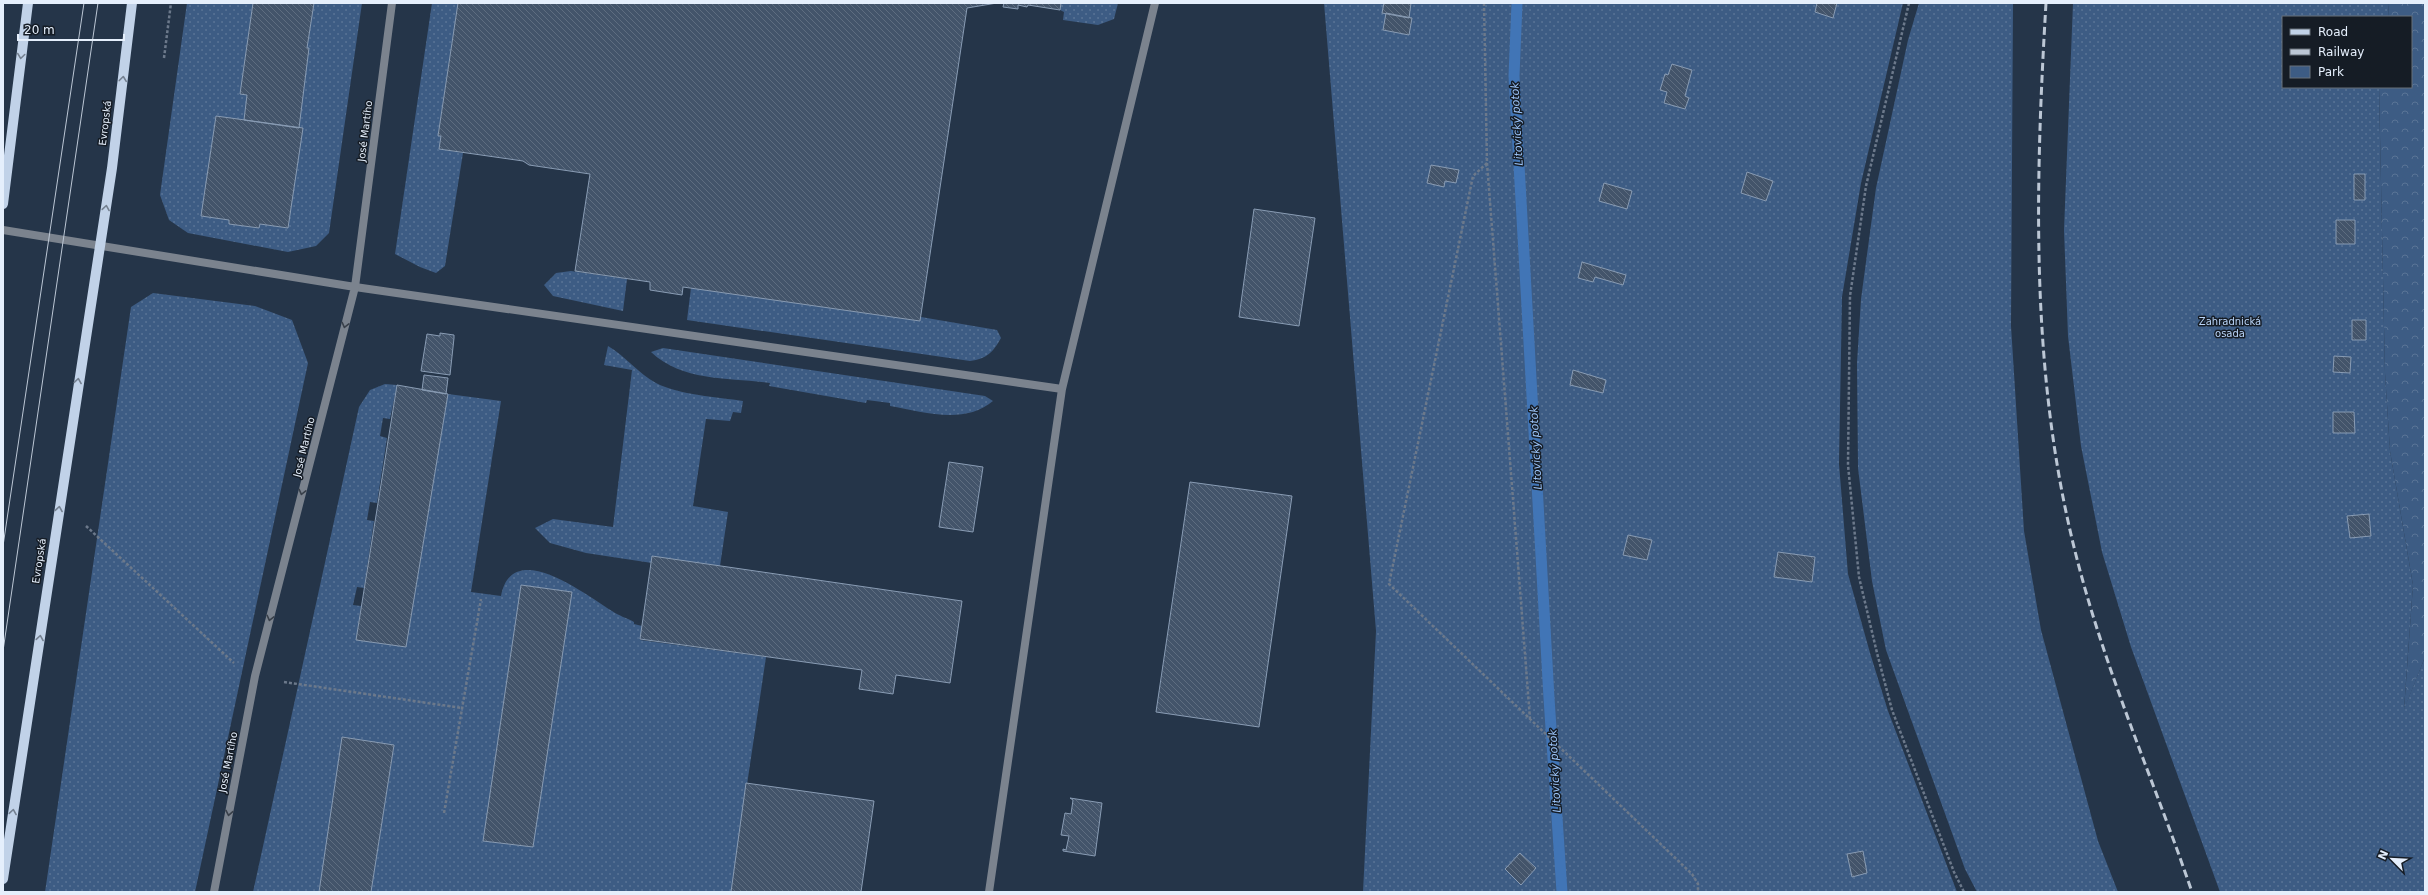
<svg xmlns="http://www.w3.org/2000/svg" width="2428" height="895" font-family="'DejaVu Sans',sans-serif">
  <defs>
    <pattern id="green-dots" width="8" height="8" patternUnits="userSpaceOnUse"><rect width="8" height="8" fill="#3d5c84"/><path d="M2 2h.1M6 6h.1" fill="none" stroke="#597496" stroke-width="1.8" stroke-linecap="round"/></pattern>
    <pattern id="forest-crowns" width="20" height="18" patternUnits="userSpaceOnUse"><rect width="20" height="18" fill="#3d5c84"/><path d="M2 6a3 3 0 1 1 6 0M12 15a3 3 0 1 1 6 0" fill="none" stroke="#597496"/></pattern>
    <pattern id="building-back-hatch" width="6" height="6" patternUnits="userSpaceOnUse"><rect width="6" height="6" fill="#43546a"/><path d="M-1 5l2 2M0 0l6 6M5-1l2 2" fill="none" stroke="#5e6d80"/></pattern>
  </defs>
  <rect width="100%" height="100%" fill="#253549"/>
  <!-- green -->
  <path fill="url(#green-dots)" fill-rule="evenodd" d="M 187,3 L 253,3 L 240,94 L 247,95 L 244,120 L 216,116 L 202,216 L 229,220 L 229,224 L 259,228 L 260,224 L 288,228 L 307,48 L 314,3 L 362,3 L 329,233 L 316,246 L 288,252 L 188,233 L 169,220 L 160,195 Z
    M 432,3 L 458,3 L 438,135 L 441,136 L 440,149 L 463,153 L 445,266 L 436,273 L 420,267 L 395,254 Z
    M 1061,3 L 1118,3 L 1114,19 L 1098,25 L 1063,20 L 1064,12 L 1060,10 Z
    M 1324,3 L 1903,3 L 1861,183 L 1842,297 L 1839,464 L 1848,574 L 1870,653 L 1888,711 L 1957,892 L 1363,892 L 1376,631 Z
    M 1919,3 L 2013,3 L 2011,326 L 2024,531 L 2041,630 L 2098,841 L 2118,892 L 1977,892 L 1965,869 L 1886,650 L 1872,581 L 1858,468 L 1857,363 L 1861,299 L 1876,188 L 1908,40 Z
    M 2073,3 L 2389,3 L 2388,17 L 2283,17 L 2283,87 L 2379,87 L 2385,373 L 2390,451 L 2413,585 L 2404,709 L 2425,657 L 2425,892 L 2220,892 L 2131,647 L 2102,552 L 2081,446 L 2068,336 L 2064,230 Z
    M 571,271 L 627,279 L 623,311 L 553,296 L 544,285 L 556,273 Z
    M 691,288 L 920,321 L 921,317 L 997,330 L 1001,338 C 993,352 987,359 970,361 L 687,320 Z
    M 153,293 L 255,306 L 292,320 L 308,363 L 195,892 L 45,892 L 131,307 Z
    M 608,346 C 625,356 638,373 656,383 C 679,395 718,397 743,401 L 741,413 L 733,412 L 730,421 L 706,419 L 693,506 L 728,512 L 720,566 L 653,556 L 652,563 L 586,553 L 550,543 L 535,528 L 553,519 L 613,527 L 632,370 L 604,365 Z
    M 663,348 L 985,396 L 993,401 C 965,425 923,412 890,406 L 890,403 L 867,400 L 866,403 L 769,386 L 770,383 C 731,377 684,383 651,352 Z
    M 385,384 L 397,385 L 390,419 L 383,418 L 380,436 L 387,438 L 377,503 L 370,502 L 367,520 L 374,521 L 364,588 L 357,587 L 353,605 L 361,606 L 356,640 L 406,647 L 448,394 L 501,401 L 471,592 L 501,596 C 512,537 585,594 612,611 C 619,616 627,618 634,622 L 634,624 L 642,626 L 640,640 L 766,657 L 731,892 L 371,892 L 394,746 L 343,737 L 319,892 L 253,892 L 359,407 L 370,390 ZM 521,585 L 572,592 L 532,847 L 483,841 Z"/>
  <!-- forest -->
  <path fill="url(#forest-crowns)" d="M 2389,3 L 2425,3 L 2425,657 L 2404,710 L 2413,585 L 2390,451 L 2385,373 L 2379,87 L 2411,87 L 2411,17 L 2388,17 Z"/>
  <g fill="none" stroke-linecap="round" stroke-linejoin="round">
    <!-- stream -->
    <path stroke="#4175b6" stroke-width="11" d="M 1517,3 L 1514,76 L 1549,698 L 1562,892"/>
  </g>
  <!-- building -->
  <path fill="url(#building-back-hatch)" stroke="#899cb4" d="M 253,3 L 314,3 L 307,48 L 309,48 L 299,128 L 244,120 L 247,95 L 240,94 Z
    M 458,3 L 997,3 L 967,8 L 920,321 L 683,287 L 682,295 L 650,290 L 650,282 L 575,271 L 590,174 L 529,165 L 523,161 L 439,149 L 441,136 L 438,136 Z
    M 1004,3 L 1061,3 L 1060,10 L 1028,5 L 1027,7 L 1018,5 L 1018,9 L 1003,7 Z
    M 1384,3 L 1411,3 L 1409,18 L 1382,13 Z
    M 1817,3 L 1837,3 L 1833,18 L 1815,12 Z
    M 1386,13 L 1412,18 L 1409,35 L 1383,30 Z
    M 1672,64 L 1692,70 L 1685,96 L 1689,98 L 1685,109 L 1664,103 L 1667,92 L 1660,90 L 1665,74 L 1668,75 Z
    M 216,116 L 303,128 L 288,228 L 260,224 L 259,228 L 229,224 L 229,220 L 201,216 Z
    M 1431,165 L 1459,170 L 1456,183 L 1445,181 L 1444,187 L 1427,183 Z
    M 1747,172 L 1773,181 L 1766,201 L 1741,193 Z
    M 2354,174 L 2365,174 L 2365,200 L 2354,200 Z
    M 1604,183 L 1632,191 L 1627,209 L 1599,201 Z
    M 1254,209 L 1315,218 L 1299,326 L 1239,317 Z
    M 2336,220 L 2355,220 L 2355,244 L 2336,244 Z
    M 1582,262 L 1626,275 L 1623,285 L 1595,277 L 1593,282 L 1578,278 Z
    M 2352,320 L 2366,320 L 2366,340 L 2352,340 Z
    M 440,333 L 454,335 L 454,338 L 450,375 L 421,371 L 427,334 L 440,336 Z
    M 2334,356 L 2351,357 L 2350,373 L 2333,372 Z
    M 1573,370 L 1606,380 L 1603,393 L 1570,385 Z
    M 424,375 L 448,378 L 446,394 L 422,390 Z
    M 397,385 L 448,394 L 406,647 L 356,640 Z
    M 2333,412 L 2354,412 L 2355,433 L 2333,433 Z
    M 949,462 L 983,467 L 973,532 L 939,527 Z
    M 1190,482 L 1292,496 L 1259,727 L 1156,712 Z
    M 2369,514 L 2371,536 L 2350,538 L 2347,516 Z
    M 1628,535 L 1652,540 L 1647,560 L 1623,555 Z
    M 1778,552 L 1815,557 L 1812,582 L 1774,577 Z
    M 652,556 L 962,601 L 950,683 L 896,675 L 893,694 L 859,689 L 862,670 L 640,639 Z
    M 521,585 L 572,592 L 533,847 L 483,841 Z
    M 342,737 L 394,745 L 371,892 L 319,892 Z
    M 746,783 L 874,801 L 861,892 L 731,892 Z
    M 1070,798 L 1102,803 L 1095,856 L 1063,851 L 1063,849 L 1066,850 L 1069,836 L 1061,835 L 1065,813 L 1071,814 L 1073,800 Z
    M 1863,851 L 1867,873 L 1852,877 L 1847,854 Z
    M 1520,853 L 1536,868 L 1521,885 L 1505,869 Z"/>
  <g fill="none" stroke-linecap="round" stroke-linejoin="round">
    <!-- path -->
    <path stroke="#6c798b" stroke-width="2.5" stroke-dasharray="3 2" stroke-linecap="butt" d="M 1484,3 L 1487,163 L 1530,719
      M 1909,3 L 1866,186 L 1850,296 L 1848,465 L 1859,577 L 1877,653 L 1892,710 L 1954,872 L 1964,892
      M 164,58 L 171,3
      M 1487,163 L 1473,176 L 1389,584 L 1692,874 L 1698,884 L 1698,892
      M 86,526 L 234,663
      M 284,682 L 462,708
      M 444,813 L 481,599"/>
    <!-- lane -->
    <path stroke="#7b838e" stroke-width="8" d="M 355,287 L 1062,389
      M 989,892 L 1062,389 L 1155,3"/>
    <!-- street -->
    <path stroke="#7b838e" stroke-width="8" d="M 3,230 L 355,287
      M 214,892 L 255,676 L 355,287 L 392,3"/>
    <!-- primary -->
    <path stroke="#c1d2e8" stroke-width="10" d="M 3,204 L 28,3
      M 3,879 L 112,168 L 132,3"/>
    <!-- tram -->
    <path stroke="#bcc7d5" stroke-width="1" d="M 3,546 L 84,3
      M 3,651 L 98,3"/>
    <!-- rail -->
    <path stroke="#bcc7d5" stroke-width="3" stroke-dasharray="8 4" stroke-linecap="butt" d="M 2046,3 C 2035,189 2030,377 2077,559 C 2106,673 2154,781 2192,892"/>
  </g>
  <!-- one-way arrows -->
  <defs><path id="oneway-chevron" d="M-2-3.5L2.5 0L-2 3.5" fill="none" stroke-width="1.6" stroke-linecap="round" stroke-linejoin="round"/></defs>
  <g stroke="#748090">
    <use href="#oneway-chevron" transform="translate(21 56) rotate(98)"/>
    <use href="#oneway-chevron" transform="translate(123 79) rotate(-83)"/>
    <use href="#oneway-chevron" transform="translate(106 208) rotate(-81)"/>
    <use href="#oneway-chevron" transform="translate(78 381) rotate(-81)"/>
    <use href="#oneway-chevron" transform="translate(59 509) rotate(-81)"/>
    <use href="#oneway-chevron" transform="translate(40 638) rotate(-81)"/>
    <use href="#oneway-chevron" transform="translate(13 812) rotate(-81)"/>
  </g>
  <g stroke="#39404a">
    <use href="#oneway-chevron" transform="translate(345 325) rotate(104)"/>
    <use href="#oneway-chevron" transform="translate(302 492) rotate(104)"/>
    <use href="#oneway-chevron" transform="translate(270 618) rotate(104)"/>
    <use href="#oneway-chevron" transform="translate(229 813) rotate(101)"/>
  </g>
  <g text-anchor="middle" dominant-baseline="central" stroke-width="3" stroke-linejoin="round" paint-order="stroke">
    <!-- street labels -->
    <g font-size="10" fill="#e5effc" stroke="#151c25">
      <text transform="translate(105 123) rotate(-83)">Evropská</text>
      <text transform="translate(365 131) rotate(-83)">José Martího</text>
      <text transform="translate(304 447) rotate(-76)">José Martího</text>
      <text transform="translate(39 561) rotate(-81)">Evropská</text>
      <text transform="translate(228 762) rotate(-79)">José Martího</text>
    </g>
    <!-- park labels -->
    <g font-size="10" fill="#bad5f9" stroke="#151c25">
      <text x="2230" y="321">Zahradnická<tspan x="2230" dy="12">osada</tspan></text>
    </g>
    <!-- water labels -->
    <g font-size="11" font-style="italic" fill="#9cc5fa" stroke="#151c25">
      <text transform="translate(1517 124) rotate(-93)">Litovický potok</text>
      <text transform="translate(1536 448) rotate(-93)">Litovický potok</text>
      <text transform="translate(1555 771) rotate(-93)">Litovický potok</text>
    </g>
  </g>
  <!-- border -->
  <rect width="2428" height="895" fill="none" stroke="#e5effc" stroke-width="8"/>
  <!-- legend -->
  <rect x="2282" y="16" width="130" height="72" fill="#151c25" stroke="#68707b"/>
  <rect x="2290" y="29" width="20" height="6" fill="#c1d2e8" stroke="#68707b"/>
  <text x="2318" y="36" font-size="12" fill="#e5effc">Road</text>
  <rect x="2290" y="49" width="20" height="6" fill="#bcc7d5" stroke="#68707b"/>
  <text x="2318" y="56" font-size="12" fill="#e5effc">Railway</text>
  <rect x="2290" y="66" width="20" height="12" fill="#3d5c84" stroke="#68707b"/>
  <text x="2318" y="76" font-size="12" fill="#e5effc">Park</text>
  <!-- north arrow -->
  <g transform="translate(2392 859) rotate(294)" stroke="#151c25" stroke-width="3" paint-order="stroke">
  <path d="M0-3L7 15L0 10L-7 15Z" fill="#e5effc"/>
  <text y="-6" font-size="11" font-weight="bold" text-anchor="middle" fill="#e5effc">N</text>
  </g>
  <!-- scale -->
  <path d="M18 34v6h106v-6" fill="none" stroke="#e5effc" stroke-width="2"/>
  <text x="24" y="34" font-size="12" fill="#e5effc" stroke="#151c25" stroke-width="3" paint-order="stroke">20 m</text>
</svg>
